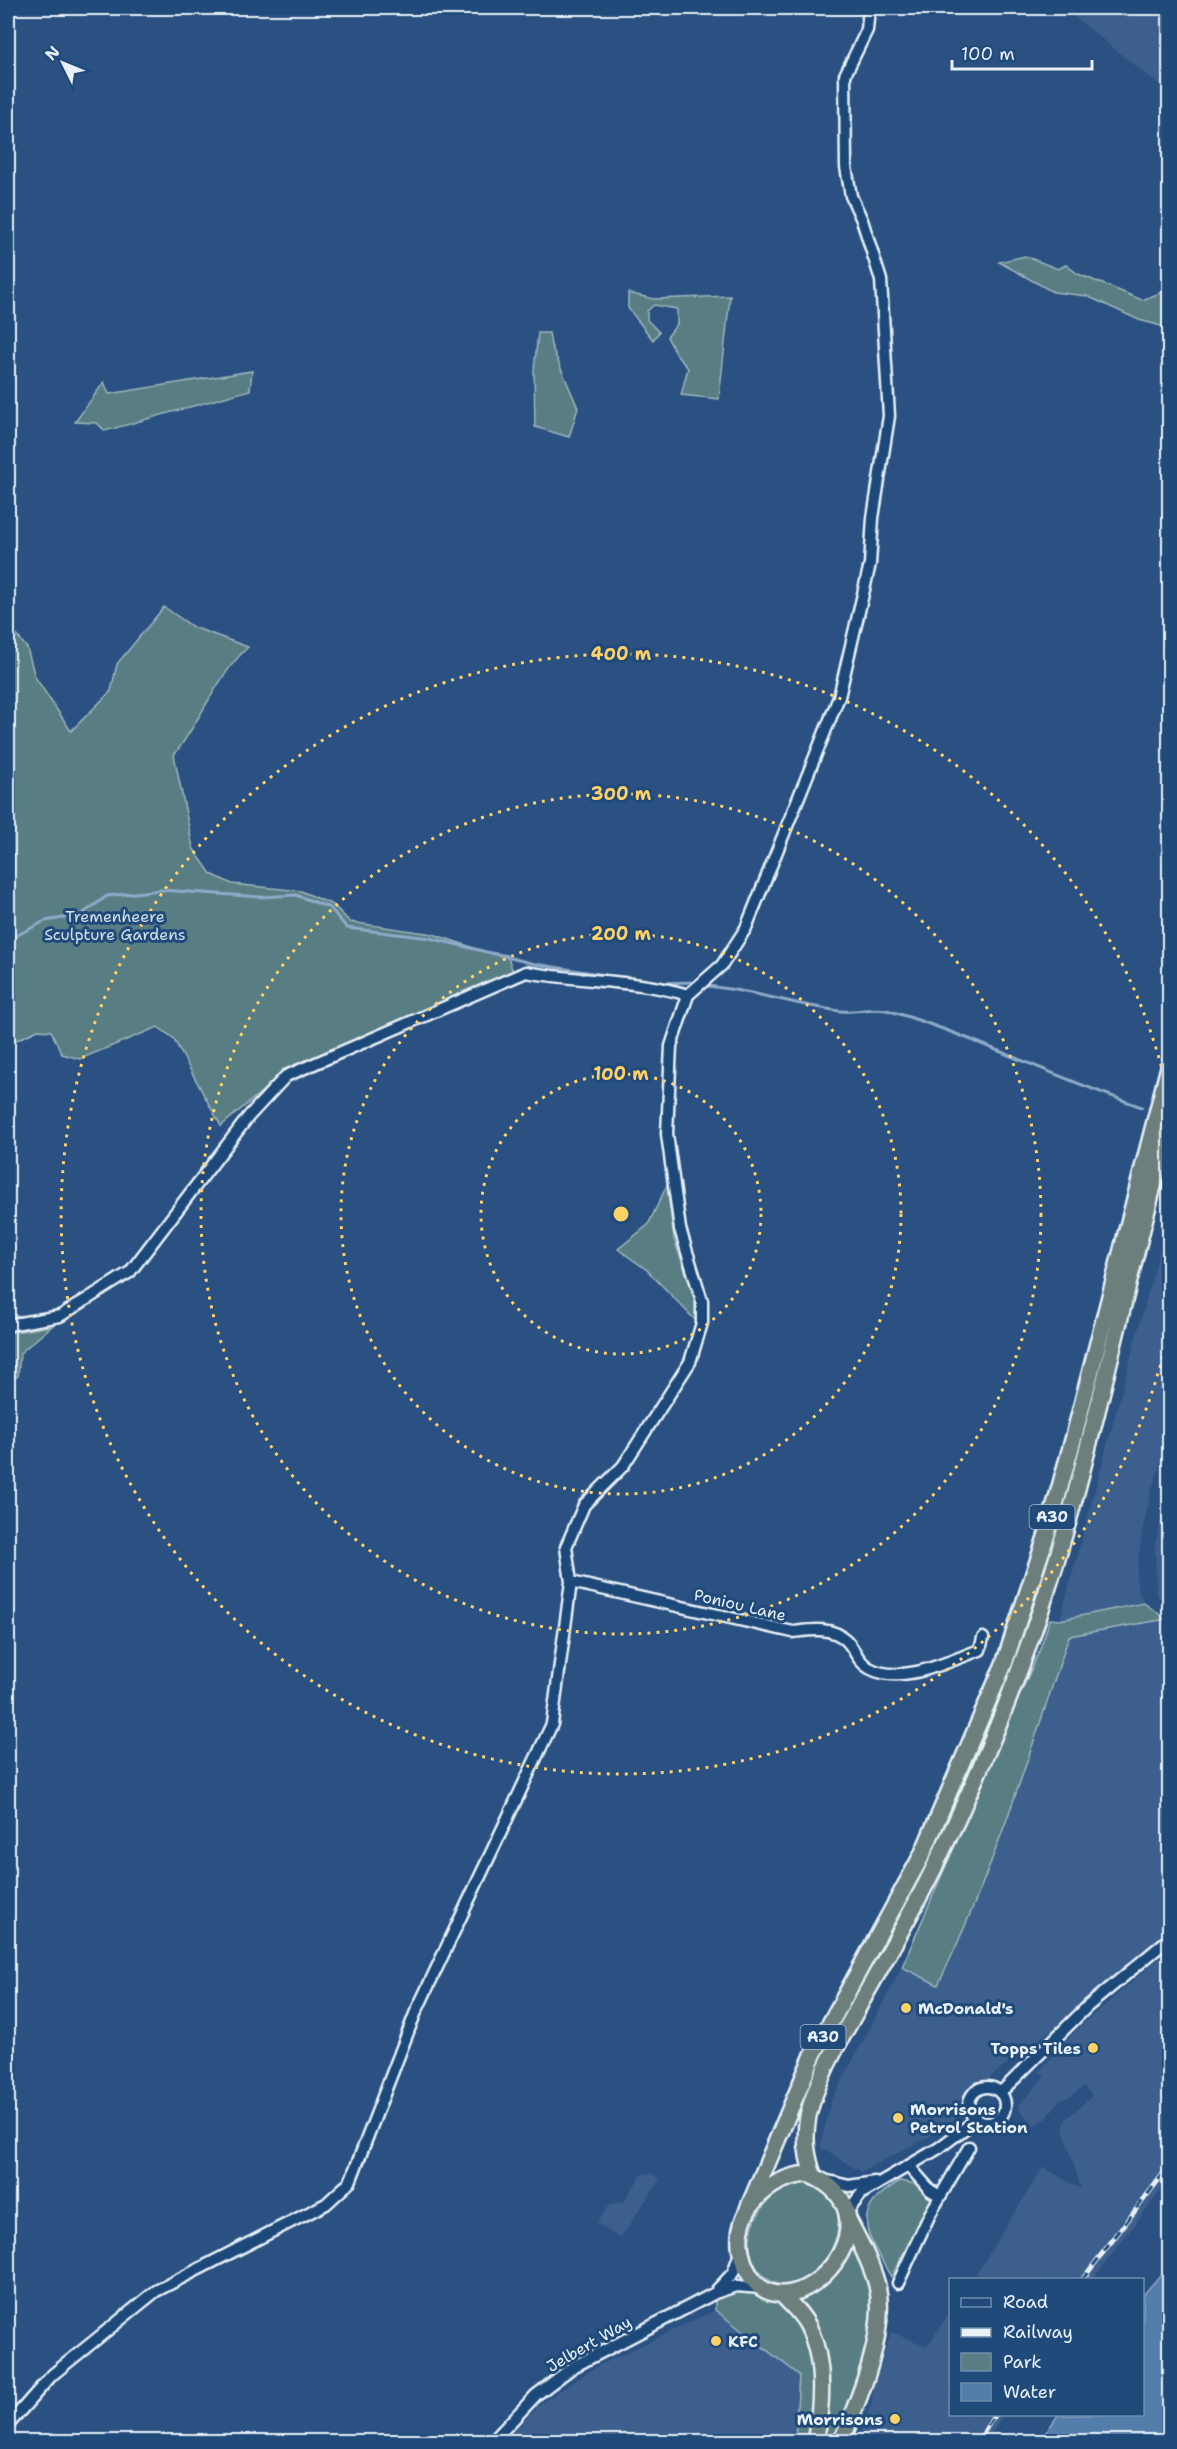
<svg xmlns="http://www.w3.org/2000/svg" width="1177" height="2449" font-family="'Shantell Sans',sans-serif">
  <rect width="100%" height="100%" fill="#2a5181"/>
  <filter id="ink" filterUnits="userSpaceOnUse"><feTurbulence type="fractalNoise" baseFrequency=".0167" numOctaves="2"/><feDisplacementMap in="SourceGraphic" scale="12" xChannelSelector="R" yChannelSelector="G"/><feConvolveMatrix kernelMatrix="1 2 1 2 8 2 1 2 1" color-interpolation-filters="sRGB"/></filter>
  <g filter="url(#ink)">
    <!-- built -->
    <path fill="#3c5e8d" d="M 1066,8 L 1169,8 L 1169,93 L 1066,10 Z
      M 1162,1241 L 1170,1245 L 1170,1438 L 1151,1491 L 1142,1533 L 1136,1577 L 1138,1590 L 1144,1603 L 1060,1620 Z
      M 1169,1480 L 1170,1600 L 1169,1600 L 1156,1596 L 1155,1545 Z
      M 1169,1617 L 1169,1940 L 1058,2035 L 1051,2030 L 958,2102 L 957,2122 L 861,2172 L 820,2147 L 831,2101 L 902,1967 L 938,1985 L 957,1946 L 1035,1740 L 1069,1636 Z
      M 1169,1950 L 1169,2180 L 1093,2279 L 973,2279 L 1043,2167 L 1081,2189 L 1063,2129 L 1066,2119 L 1092,2096 L 1084,2086 L 1070,2097 L 1060,2100 L 1046,2119 L 1035,2125 L 1020,2111 L 1019,2105 L 1045,2076 L 1039,2071 L 1078,2028 Z
      M 652,2173 L 660,2179 L 620,2239 L 596,2223 L 610,2204 L 623,2202 L 642,2174 Z
      M 715,2310 L 799,2375 L 795,2441 L 502,2442 L 544,2401 L 598,2366 Z
      M 950,2312 L 950,2414 L 1003,2415 L 987,2441 L 857,2441 L 872,2402 L 873,2389 L 891,2332 L 927,2346 Z"/>
    <!-- green -->
    <path fill="#597d83" stroke="#a0b7be" stroke-width="1.5" d="M 1025,256 L 1058,269 L 1066,265 L 1078,274 L 1142,300 L 1165,291 L 1169,286 L 1169,328 L 1139,320 L 1087,296 L 1053,292 L 999,262 Z
      M 628,293 L 654,299 L 730,296 L 719,399 L 681,395 L 688,368 L 678,357 L 667,337 L 677,324 L 677,309 L 654,305 L 647,311 L 647,320 L 659,332 L 653,340 L 628,308 Z
      M 538,333 L 549,333 L 551,345 L 578,408 L 569,437 L 535,427 L 534,370 Z
      M 252,371 L 250,390 L 105,431 L 97,423 L 75,422 L 104,382 L 109,394 Z
      M 164,607 L 193,627 L 248,647 C 216,677 201,720 174,755 L 193,848 L 211,874 L 232,884 L 301,891 L 333,905 L 350,922 L 433,934 L 486,952 L 507,955 L 514,974 L 356,1039 L 272,1083 L 221,1126 L 173,1038 L 158,1027 L 80,1059 L 62,1054 L 51,1031 L 38,1030 L 8,1044 L 8,624 L 27,648 L 35,677 L 71,731 L 111,691 L 117,664 Z
      M 667,1185 L 674,1239 L 695,1298 L 697,1322 L 647,1270 L 618,1249 L 648,1225 Z
      M 52,1326 L 20,1353 L 18,1376 L 8,1382 L 8,1333 Z
      M 1144,1603 L 1166,1619 L 1069,1636 C 1030,1753 992,1874 938,1985 L 902,1967 L 1040,1649 L 1050,1619 L 1060,1620 Z
      M 900,2181 L 917,2184 L 932,2198 L 891,2277 C 866,2233 848,2211 900,2181 Z
      M 803,2182 C 881,2196 812,2322 763,2275 C 730,2244 764,2187 803,2182 Z
      M 849,2221 L 879,2309 L 840,2441 L 795,2441 L 799,2375 L 715,2310 L 715,2293 L 736,2286 L 771,2293 L 822,2277 Z"/>
    <!-- water -->
    <path fill="#527daa" stroke="#8eabc9" stroke-width="1.5" d="M 1169,2265 L 1169,2441 L 1040,2441 L 1058,2415 L 1142,2414 L 1143,2295 Z"/>
    <g fill="none" stroke-linecap="round" stroke-linejoin="round">
      <!-- stream -->
      <path stroke="#8eabc9" stroke-width="3" d="M 8,940 L 45,921 L 81,915 L 107,896 L 161,890 L 261,897 L 296,895 L 330,908 L 347,928 L 430,938 L 535,964 L 631,979
        M 658,983 L 696,982
        M 706,986 C 751,990 795,1005 840,1011 C 856,1013 875,1006 890,1011 C 976,1037 1057,1079 1142,1107"/>
      <!-- minor casing -->
      <g stroke="#e8f1f8" stroke-width="15">
        <path id="minor" d="M 8,1325 L 60,1316 L 130,1272 L 249,1116 L 286,1076 L 526,972 C 579,982 636,979 688,995
          M 571,1582 L 793,1632 C 811,1630 831,1626 846,1640 C 855,1649 857,1661 869,1668 C 902,1686 948,1661 980,1650 L 983,1638
          M969 2105a18 18 0 1 1 36 0a18 18 0 1 1-36 0Z
          M 1000,2093 L 1088,2006 L 1170,1938
          M 909,2166 L 930,2190 L 940,2196
          M 820,2179 L 849,2186 L 875,2182
          M 847,2212 L 862,2193 L 939,2148 L 976,2120
          M 898,2283 L 930,2214 L 969,2147
          M 717,2290 L 733,2273 L 740,2253
          M 8,2425 L 52,2375 L 156,2291 L 326,2204 L 350,2182 L 415,2014 L 552,1724 L 571,1582 L 566,1547 L 584,1505 L 623,1466 L 690,1362 L 702,1323 L 702,1301 L 680,1229 L 667,1134 L 671,1046 L 688,995 L 722,965 L 746,928 L 839,697 L 870,564 L 873,518 L 889,416 L 881,280 L 862,220 L 851,196 L 846,167 L 845,75 L 867,30 L 869,8
          M 492,2442 L 536,2395 L 573,2367 L 715,2293 L 736,2286 L 762,2288"/>
      </g>
      <!-- highway casing -->
      <g stroke="#e8f1f8" stroke-width="20">
        <path id="highway" d="M 808,2174 C 915,2218 778,2355 744,2263 C 727,2218 764,2177 808,2174 Z
          M 814,2177 C 806,2156 804,2138 808,2116 C 817,2077 841,2039 860,2004 C 885,1960 910,1916 933,1870 C 990,1754 1038,1632 1072,1507 C 1107,1381 1133,1252 1170,1125
          M 748,2209 L 813,2055 L 922,1855 L 1004,1664 L 1047,1534 L 1073,1440 L 1170,1063
          M 781,2294 C 791,2304 802,2314 808,2326 C 825,2360 822,2406 815,2442
          M 841,2442 C 859,2399 888,2331 877,2285 C 871,2262 859,2241 849,2221"/>
      </g>
      <!-- minor -->
      <use href="#minor" stroke="#1f4a7a" stroke-width="10"/>
      <!-- highway -->
      <use href="#highway" stroke="#6c7f7c" stroke-width="15"/>
      <!-- rail casing -->
      <g stroke="#e8f1f8" stroke-width="5">
        <path id="rail" d="M 1082,2280 L 1170,2165
          M 978,2442 L 995,2414"/>
      </g>
      <!-- rail -->
      <use href="#rail" stroke="#1f4a7a" stroke-width="3" stroke-dasharray="9" stroke-linecap="butt"/>
    </g>
  </g>
  <!-- distance rings -->
  <g fill="none" stroke="#ffd166" stroke-width="3" stroke-dasharray="3 6">
    <circle cx="621" cy="1214" r="140"/>
    <circle cx="621" cy="1214" r="280"/>
    <circle cx="621" cy="1214" r="420"/>
    <path d="M1169 1330A560 560 0 1 1 1169 1098"/>
  </g>
  <!-- markers -->
  <g fill="#ffd166" stroke="#1f4a7a" stroke-width="2">
    <circle cx="906" cy="2008" r="6"/>
    <circle cx="1093" cy="2048" r="6"/>
    <circle cx="898" cy="2118" r="6"/>
    <circle cx="716" cy="2341" r="6"/>
    <circle cx="895" cy="2419" r="6"/>
  </g>
  <g text-anchor="middle" dominant-baseline="central" stroke-width="6" stroke-linejoin="round" paint-order="stroke">
    <!-- shield labels -->
    <g fill="#1f4a7a" stroke="#acbfd2" stroke-width="1.5">
      <rect x="1029.5" y="1505" width="45" height="24" rx="4.5"/>
      <rect x="800.5" y="2025" width="45" height="24" rx="4.5"/>
    </g>
    <g font-size="15" font-weight="bold" fill="#e8f1f8">
      <text x="1052" y="1517">A30</text>
      <text x="823" y="2037">A30</text>
    </g>
    <!-- park labels -->
    <g font-size="16" fill="#d3e0e6" stroke="#1f4a7a">
      <text x="115" y="916">Tremenheere<tspan x="115" dy="18">Sculpture Gardens</tspan></text>
    </g>
    <!-- street labels -->
    <g font-size="16" fill="#e8f1f8" stroke="#1f4a7a">
      <text transform="translate(740 1605) rotate(13)">Poniou Lane</text>
      <text transform="translate(589 2344) rotate(-30)">Jelbert Way</text>
    </g>
    <!-- poi labels -->
    <g font-size="16" font-weight="bold" fill="#e8f1f8" stroke="#1f4a7a" text-anchor="start">
      <text x="918" y="2008">McDonald's</text>
      <text x="1081" y="2048" text-anchor="end">Topps Tiles</text>
      <text x="910" y="2109">Morrisons<tspan x="910" dy="18">Petrol Station</tspan></text>
      <text x="728" y="2341">KFC</text>
      <text x="883" y="2419" text-anchor="end">Morrisons</text>
    </g>
  </g>
  <circle cx="621" cy="1214" r="9" fill="#ffd166" stroke="#1f4a7a" stroke-width="3"/>
  <g font-size="18" text-anchor="middle" font-weight="bold" fill="#ffd166" stroke="#1f4a7a" stroke-width="6" stroke-linejoin="round" paint-order="stroke">
    <text x="621" y="660">400 m</text>
    <text x="621" y="800">300 m</text>
    <text x="621" y="940">200 m</text>
    <text x="621" y="1080">100 m</text>
  </g>
  <!-- margin -->
  <rect width="1177" height="2449" fill="none" stroke="#1f4a7a" stroke-width="30"/>
  <rect x="15" y="15" width="1147" height="2419" fill="none" stroke="#e8f1f8" stroke-width="2" filter="url(#ink)"/>
  <!-- legend -->
  <rect x="949" y="2278" width="195" height="138" fill="#1f4a7a" stroke="#6f8dac" stroke-width="1.5"/>
  <rect x="961" y="2298" width="30" height="9" fill="#1f4a7a" stroke="#6f8dac" stroke-width="1.5"/>
  <text x="1003" y="2308" font-size="18" fill="#e8f1f8">Road</text>
  <rect x="961" y="2328" width="30" height="9" fill="#e8f1f8" stroke="#6f8dac" stroke-width="1.5"/>
  <text x="1003" y="2338" font-size="18" fill="#e8f1f8">Railway</text>
  <rect x="961" y="2353" width="30" height="18" fill="#597d83" stroke="#6f8dac" stroke-width="1.5"/>
  <text x="1003" y="2368" font-size="18" fill="#e8f1f8">Park</text>
  <rect x="961" y="2383" width="30" height="18" fill="#527daa" stroke="#6f8dac" stroke-width="1.5"/>
  <text x="1003" y="2398" font-size="18" fill="#e8f1f8">Water</text>
  <!-- north arrow -->
  <g transform="translate(63 63) rotate(313)" stroke="#1f4a7a" stroke-width="4.5" paint-order="stroke">
  <path d="M0-4.5L10 22L0 15L-10 22Z" fill="#e8f1f8"/>
  <text y="-9" font-size="16" font-weight="bold" text-anchor="middle" fill="#e8f1f8">N</text>
  </g>
  <!-- scale -->
  <path d="M952 60v9h140v-9" fill="none" stroke="#e8f1f8" stroke-width="3"/>
  <text x="961" y="60" font-size="18" fill="#e8f1f8" stroke="#1f4a7a" stroke-width="4.5" paint-order="stroke">100 m</text>
</svg>
